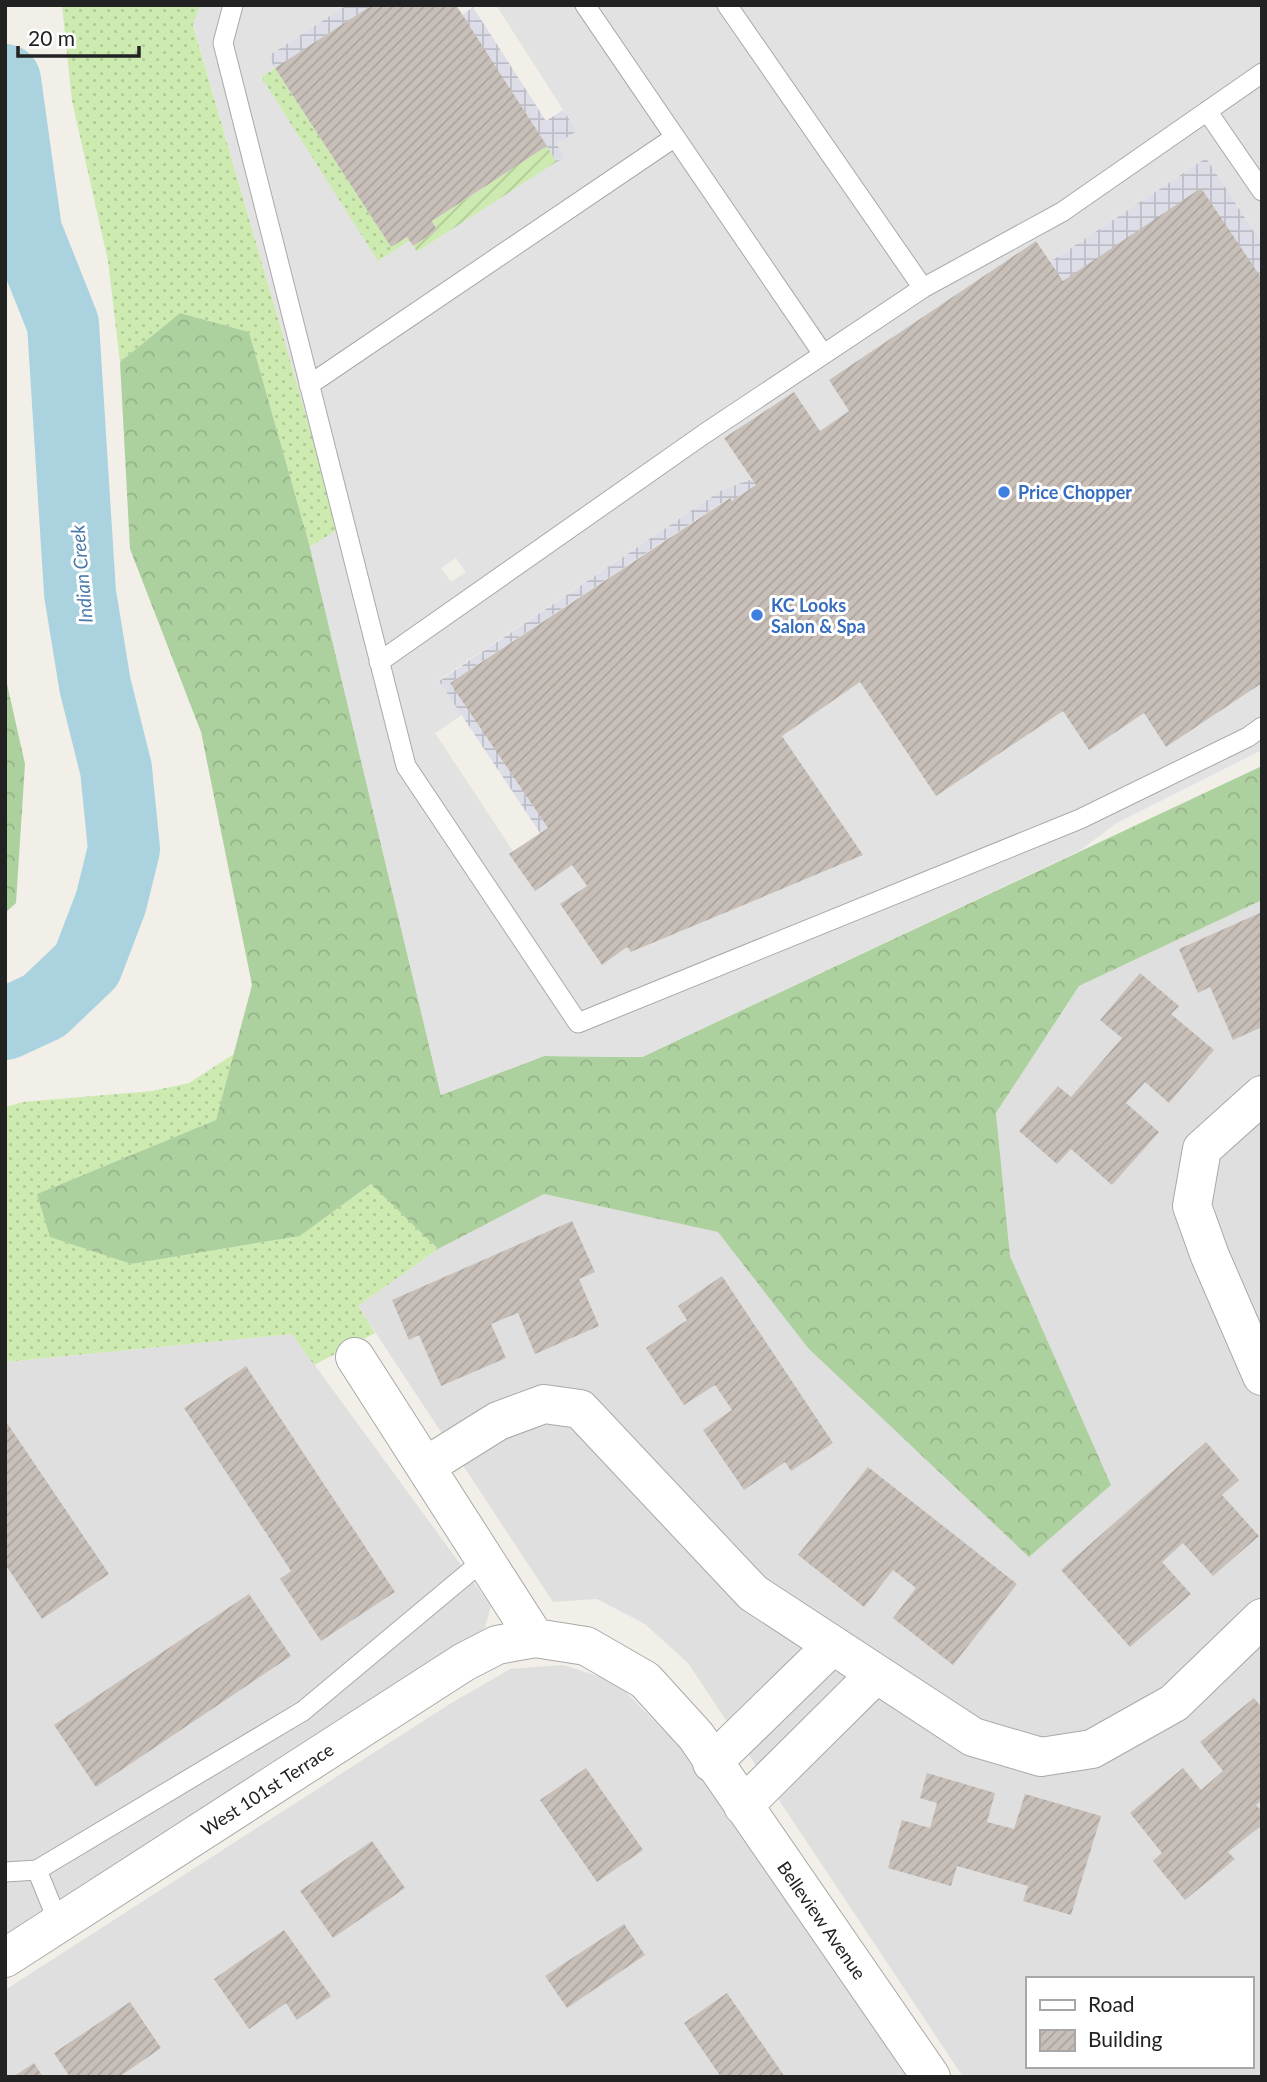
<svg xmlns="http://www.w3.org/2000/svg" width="1267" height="2082" font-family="Lato,sans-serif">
  <defs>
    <pattern id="grass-dots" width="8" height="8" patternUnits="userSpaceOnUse" patternTransform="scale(1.75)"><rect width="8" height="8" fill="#cdebb0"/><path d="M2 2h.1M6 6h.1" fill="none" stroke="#b0c997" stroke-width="1.8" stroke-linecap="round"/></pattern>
    <pattern id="forest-crowns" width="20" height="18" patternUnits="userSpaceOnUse" patternTransform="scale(1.75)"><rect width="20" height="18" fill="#add19e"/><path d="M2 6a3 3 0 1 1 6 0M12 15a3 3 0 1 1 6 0" fill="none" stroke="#95b388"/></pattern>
    <pattern id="garden-furrows" width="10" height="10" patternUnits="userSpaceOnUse" patternTransform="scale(1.75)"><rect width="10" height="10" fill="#cdebb0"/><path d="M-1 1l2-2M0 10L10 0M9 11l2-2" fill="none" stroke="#b0c997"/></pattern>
    <pattern id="plaza-grid" width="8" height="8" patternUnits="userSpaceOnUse" patternTransform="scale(1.75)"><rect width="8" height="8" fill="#dddde8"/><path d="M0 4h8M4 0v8" fill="none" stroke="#bdbdc7"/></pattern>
    <pattern id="building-hatch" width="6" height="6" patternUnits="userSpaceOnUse" patternTransform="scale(1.75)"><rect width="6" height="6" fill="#c7bfb8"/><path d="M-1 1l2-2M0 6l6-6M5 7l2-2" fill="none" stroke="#aba49e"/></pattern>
  </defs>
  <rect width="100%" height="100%" fill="#f2efe9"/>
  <!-- residential -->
  <path fill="#e0dfdf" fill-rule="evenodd" d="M 1262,900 L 1262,2077 L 963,2077 L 688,1663 L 645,1624 L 597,1599 L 553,1602 L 358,1306 L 438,1249 L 544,1194 L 719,1232 L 808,1348 L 1110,1485 L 1010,1256 L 996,1113 L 1079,986 ZM 1027,1979 L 1251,1979 L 1251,2066 L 1027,2066 Z
    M 292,1334 L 491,1606 L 485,1628 L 5,1938 L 5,1362 Z
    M 563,1665 L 616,1682 L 680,1747 L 908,2077 L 5,2077 L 5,1990 L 448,1705 L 510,1669 Z"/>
  <!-- grass -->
  <path fill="url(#grass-dots)" d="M 62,5 L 201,5 L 193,25 L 339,529 L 310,547 L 249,332 L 180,313 L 120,362 L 108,261 L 72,101 Z
    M 275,68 L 391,247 L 407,237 L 409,241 L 378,262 L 261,77 Z
    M 234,1054 L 216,1120 L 37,1194 L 51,1237 L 131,1264 L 300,1236 L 371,1184 L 438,1249 L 358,1306 L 375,1333 L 314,1365 L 292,1334 L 5,1362 L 5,1107 L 23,1102 L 152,1091 L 189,1083 Z"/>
  <!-- forest -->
  <path fill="url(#forest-crowns)" d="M 180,313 L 249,332 L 310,547 L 441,1095 L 544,1056 L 642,1057 L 1262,766 L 1262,900 L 1079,986 L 996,1113 L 1010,1256 L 1111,1485 L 1029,1557 L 808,1348 L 718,1232 L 544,1194 L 438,1249 L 371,1184 L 300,1236 L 131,1264 L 50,1237 L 37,1194 L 216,1120 L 252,985 L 201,732 L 130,549 L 120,362 Z
    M 5,675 L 25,764 L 16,903 L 5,913 Z"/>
  <!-- garden -->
  <path fill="url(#garden-furrows)" d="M 547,146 L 557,162 L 417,252 L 413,246 L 437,230 L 432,221 Z"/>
  <!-- parking -->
  <path fill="#e2e2e2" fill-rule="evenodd" d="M 201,5 L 347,5 L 268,56 L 275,68 L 261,77 L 378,261 L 409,241 L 417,252 L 564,157 L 556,144 L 576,130 L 496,5 L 1262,5 L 1262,244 L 1206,158 L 1050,262 L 1036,241 L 829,380 L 849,411 L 820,431 L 794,392 L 725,438 L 752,479 L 722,490 L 439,680 L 462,715 L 435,733 L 513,851 L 510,854 L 534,890 L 572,865 L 587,886 L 560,905 L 602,964 L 627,947 L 632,952 L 862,855 L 782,736 L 860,682 L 936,796 L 1063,711 L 1089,749 L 1144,713 L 1166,747 L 1262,683 L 1262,750 L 1117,823 L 1079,851 L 642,1057 L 544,1056 L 441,1095 L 310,547 L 339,529 L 193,24 ZM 456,558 L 466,572 L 451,582 L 441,568 Z"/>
  <!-- plaza -->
  <path fill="url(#plaza-grid)" d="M 347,5 L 372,5 L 275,68 L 268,56 Z
    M 473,7 L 546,121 L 563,110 L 577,131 L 556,144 L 565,157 L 557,162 L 462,15 Z
    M 1206,158 L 1262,244 L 1262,279 L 1063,281 L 1050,262 Z
    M 752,479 L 756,485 L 732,501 L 729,498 L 451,682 L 548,828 L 540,833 L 439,681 L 722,490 Z"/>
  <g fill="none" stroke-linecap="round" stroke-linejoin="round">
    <!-- river -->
    <path stroke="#aad3df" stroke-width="72" d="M 5,80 L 26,231 L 63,324 L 80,593 L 95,685 L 116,769 L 124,849 L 111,902 L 87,965 L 44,1006 L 5,1024"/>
  </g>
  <!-- building -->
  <path fill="url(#building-hatch)" d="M 372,5 L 456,5 L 547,146 L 432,221 L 437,230 L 413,246 L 407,237 L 391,247 L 275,68 Z
    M 1201,188 L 1262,279 L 1262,683 L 1166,747 L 1144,713 L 1089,750 L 1063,711 L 936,796 L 860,682 L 782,736 L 863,855 L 631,952 L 627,947 L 602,965 L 560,904 L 587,886 L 572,865 L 535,891 L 509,854 L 548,828 L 450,683 L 730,498 L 732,501 L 756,485 L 724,438 L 794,392 L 820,431 L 849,411 L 829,380 L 1036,241 L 1063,281 Z
    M 1262,912 L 1262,1027 L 1233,1040 L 1210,987 L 1198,993 L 1179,949 Z
    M 1140,973 L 1179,1006 L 1171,1014 L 1214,1050 L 1169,1103 L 1145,1082 L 1126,1103 L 1159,1132 L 1112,1185 L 1071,1149 L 1057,1164 L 1019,1131 L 1058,1086 L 1071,1097 L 1122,1038 L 1100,1020 Z
    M 572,1221 L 595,1272 L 579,1279 L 599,1326 L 535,1354 L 518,1313 L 491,1324 L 506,1358 L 441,1386 L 419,1335 L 409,1340 L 392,1300 Z
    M 722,1276 L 833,1443 L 791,1471 L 785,1462 L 744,1490 L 703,1430 L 732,1410 L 715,1385 L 684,1405 L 646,1348 L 687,1320 L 678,1306 Z
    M 246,1366 L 395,1592 L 321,1641 L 280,1579 L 291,1571 L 184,1408 Z
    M 5,1420 L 109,1574 L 42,1619 L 5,1564 Z
    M 1206,1442 L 1239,1480 L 1222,1495 L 1259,1536 L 1213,1576 L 1183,1543 L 1162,1562 L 1191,1594 L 1130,1647 L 1061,1570 Z
    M 868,1467 L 1017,1584 L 953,1665 L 893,1618 L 916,1588 L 893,1570 L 864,1607 L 798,1555 Z
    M 249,1594 L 291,1656 L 96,1787 L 54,1725 Z
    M 1254,1698 L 1262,1708 L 1262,1800 L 1256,1805 L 1262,1811 L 1262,1825 L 1228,1852 L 1235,1859 L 1185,1900 L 1153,1861 L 1162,1853 L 1130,1813 L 1183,1768 L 1201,1790 L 1223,1771 L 1200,1742 Z
    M 586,1768 L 643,1850 L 597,1882 L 540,1800 Z
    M 927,1773 L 995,1793 L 987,1822 L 1014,1829 L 1025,1794 L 1101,1816 L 1071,1915 L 1023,1901 L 1028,1886 L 957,1866 L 951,1886 L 888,1868 L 902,1820 L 930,1828 L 937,1803 L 920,1798 Z
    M 372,1841 L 405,1888 L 333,1938 L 300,1891 Z
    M 624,1924 L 645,1955 L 567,2008 L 545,1976 Z
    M 284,1930 L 331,1996 L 297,2020 L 286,2003 L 249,2029 L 214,1979 Z
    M 727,1993 L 785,2077 L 721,2077 L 684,2023 Z
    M 130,2002 L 161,2048 L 119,2077 L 70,2077 L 54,2053 Z
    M 34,2063 L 43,2077 L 13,2077 Z"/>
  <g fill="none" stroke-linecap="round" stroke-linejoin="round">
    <!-- service casing -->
    <g stroke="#a9a9a9" stroke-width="21">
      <path id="service" d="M 233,5 L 223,43 L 406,766 L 578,1023 L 1080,819 L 1248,737 L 1262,727
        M 585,5 L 823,354
        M 727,5 L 923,288
        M 1207,111 L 1262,191
        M 309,385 L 675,137
        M 379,662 L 704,434 L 923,288 L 1062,212 L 1262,73
        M 37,1870 L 303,1711 L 485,1559
        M 5,1872 L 37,1870 L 59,1924"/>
    </g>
    <!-- minor casing -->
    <g stroke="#a9a9a9" stroke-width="40">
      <path id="minor" d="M 1262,1095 L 1202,1149 L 1192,1206 L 1210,1256 L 1262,1376
        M 355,1357 L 535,1638
        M 426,1466 L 498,1421 L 544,1404 L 580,1409 L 753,1593 L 973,1737 L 1041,1757 L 1092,1749 L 1174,1703 L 1262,1618
        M 712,1763 L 831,1647
        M 743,1806 L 875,1675
        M 5,1958 L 464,1662 L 497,1645 L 535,1638 L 586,1646 L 645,1680 L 696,1736 L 931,2077"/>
    </g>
    <!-- service -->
    <use href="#service" stroke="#fff" stroke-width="19"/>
    <!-- minor -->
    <use href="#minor" stroke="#fff" stroke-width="38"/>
  </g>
  <!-- markers -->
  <g fill="#3f7fe0" stroke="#fff" stroke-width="2.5">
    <circle cx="1004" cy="492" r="7"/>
    <circle cx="757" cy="615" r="7"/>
  </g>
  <g text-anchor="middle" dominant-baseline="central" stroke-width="6" stroke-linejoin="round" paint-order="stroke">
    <!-- shop labels -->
    <g font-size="18" font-weight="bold" fill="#366cbe" stroke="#fff" text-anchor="start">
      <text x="1018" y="492">Price Chopper</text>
      <text x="771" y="605">KC Looks<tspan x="771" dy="21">Salon &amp; Spa</tspan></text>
    </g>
    <!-- street labels -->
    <g font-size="18" fill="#222" stroke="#fff">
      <text transform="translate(267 1789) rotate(-33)">West 101st Terrace</text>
      <text transform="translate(822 1920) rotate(55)">Belleview Avenue</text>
    </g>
    <!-- water labels -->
    <g font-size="19" font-style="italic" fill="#4a7aab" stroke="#fff">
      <text transform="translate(81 574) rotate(-95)">Indian Creek</text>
    </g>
  </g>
  <!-- border -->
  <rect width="1267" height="2082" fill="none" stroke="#222222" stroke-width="14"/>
  <!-- legend -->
  <rect x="1026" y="1977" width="228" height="91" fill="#ffffff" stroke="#a7a7a7" stroke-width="2"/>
  <rect x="1040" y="2000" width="35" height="10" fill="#ffffff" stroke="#a7a7a7" stroke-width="2"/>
  <text x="1088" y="2012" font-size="21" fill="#222222">Road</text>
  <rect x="1040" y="2030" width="35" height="21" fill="url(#building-hatch)" stroke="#a7a7a7" stroke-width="2"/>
  <text x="1088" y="2047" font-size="21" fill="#222222">Building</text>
  <!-- scale -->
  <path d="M18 46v10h121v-10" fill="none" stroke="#222222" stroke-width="3.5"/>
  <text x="28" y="46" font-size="21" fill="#222222" stroke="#ffffff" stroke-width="5" paint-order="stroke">20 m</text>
</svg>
